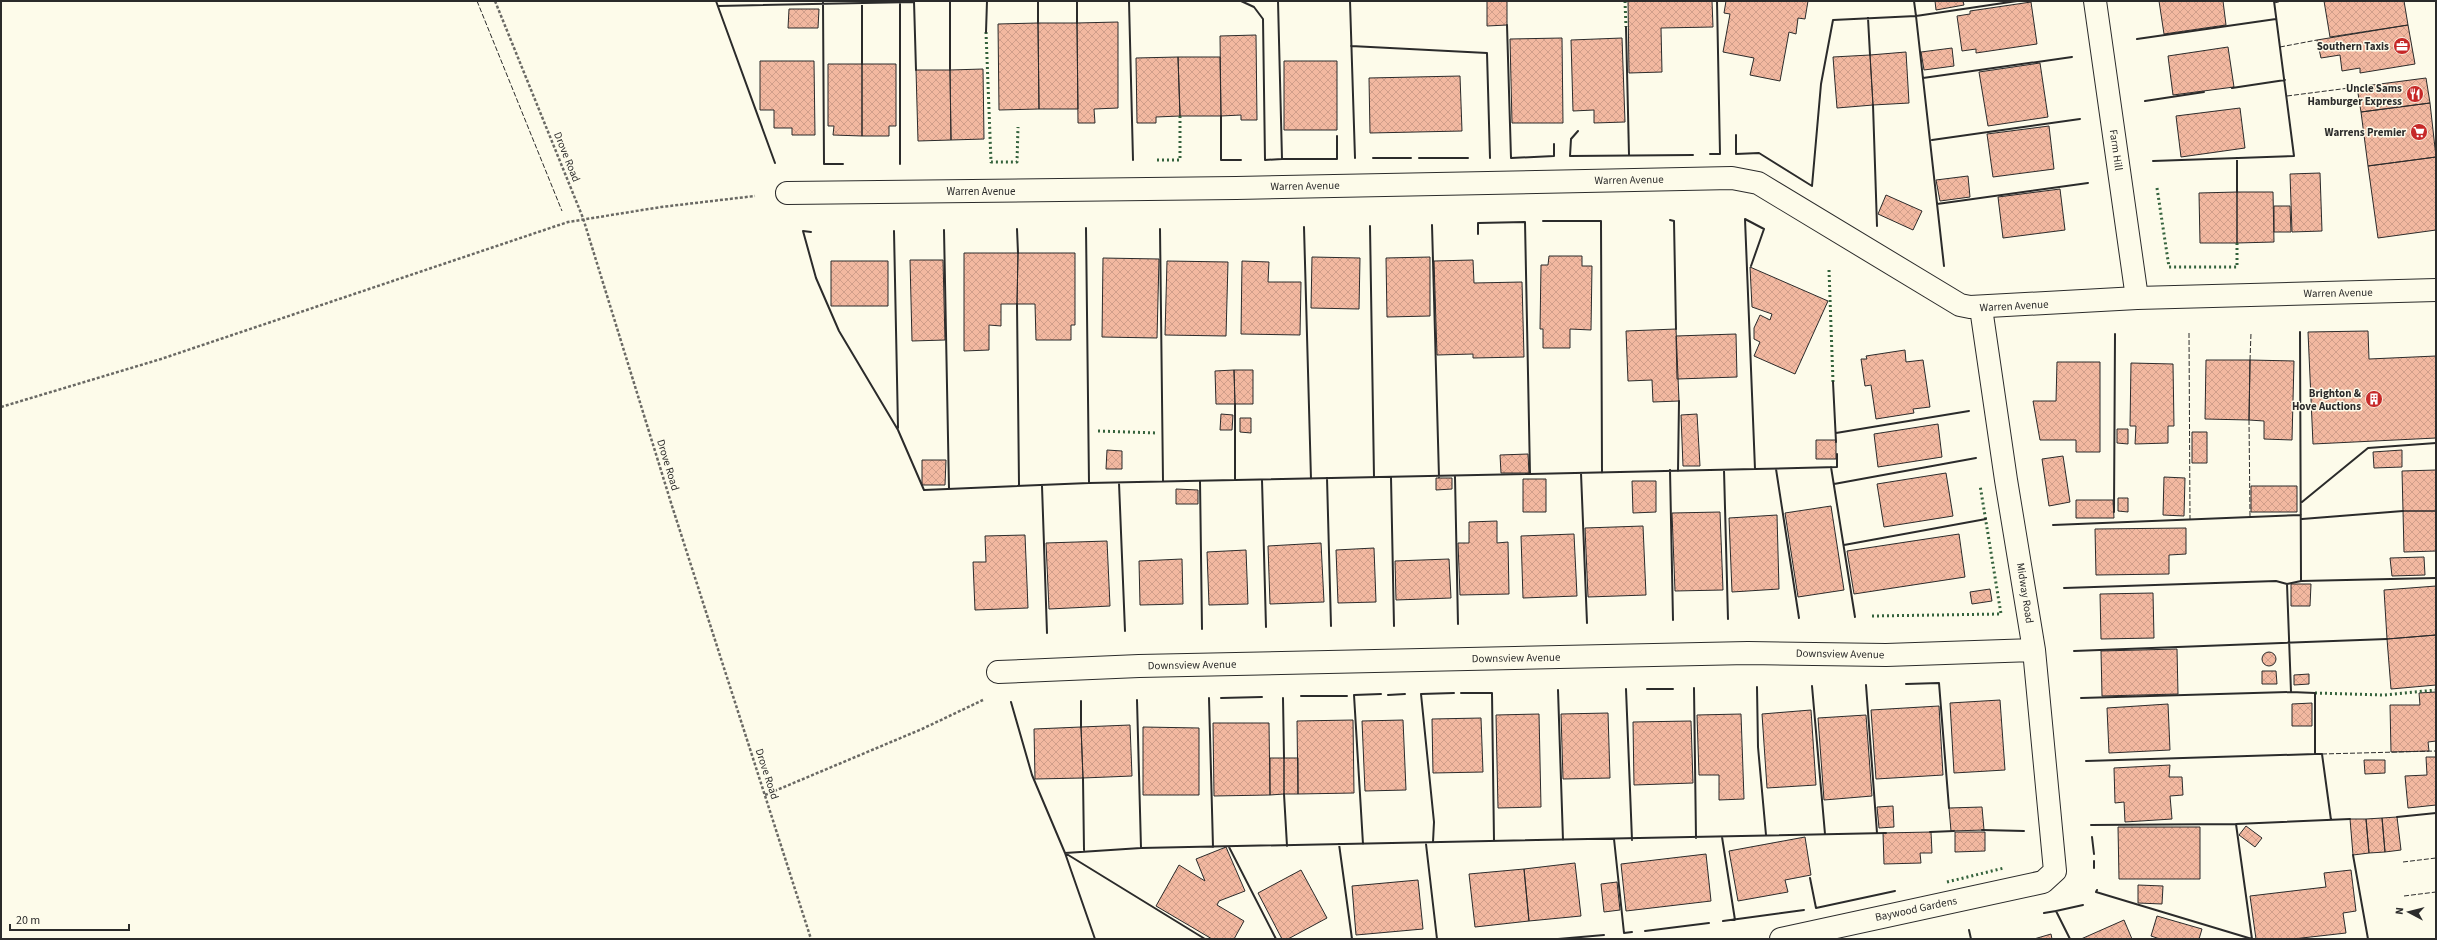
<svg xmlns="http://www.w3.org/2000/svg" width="2437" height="940" font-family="'Source Sans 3',sans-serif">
  <defs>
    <pattern id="building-cross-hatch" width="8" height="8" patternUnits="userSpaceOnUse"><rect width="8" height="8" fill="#f2b8a0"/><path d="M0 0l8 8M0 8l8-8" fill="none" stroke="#d09e8a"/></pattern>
  </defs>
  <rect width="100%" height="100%" fill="#fdfbea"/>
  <!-- building -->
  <path fill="url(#building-cross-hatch)" stroke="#2b2b2b" d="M 1487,1 L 1507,1 L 1507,25 L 1487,26 Z
    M 1628,1 L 1712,1 L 1713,27 L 1661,28 L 1662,72 L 1629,73 Z
    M 1726,1 L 1808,1 L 1805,19 L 1798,18 L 1796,34 L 1789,32 L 1780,81 L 1750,75 L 1754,58 L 1723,52 L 1730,14 L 1724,13 Z
    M 1935,1 L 1963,1 L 1964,5 L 1936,10 Z
    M 2159,1 L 2223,1 L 2226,25 L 2164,34 Z
    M 2324,1 L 2404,1 L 2408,25 L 2330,37 Z
    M 2031,2 L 2037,44 L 1976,53 L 1976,49 L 1962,51 L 1957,16 L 1970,14 L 1970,11 Z
    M 789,9 L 819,9 L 818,28 L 788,28 Z
    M 1118,22 L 1118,108 L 1094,109 L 1095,123 L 1078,123 L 1077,23 Z
    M 1038,23 L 1039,109 L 999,110 L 998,24 Z
    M 1038,23 L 1077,23 L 1078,109 L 1039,109 Z
    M 2408,25 L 2415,64 L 2360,73 L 2360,68 L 2342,71 L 2340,55 L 2321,58 L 2317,40 Z
    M 1256,35 L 1257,120 L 1241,120 L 1241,115 L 1221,116 L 1220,36 Z
    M 1562,38 L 1563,123 L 1512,123 L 1510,39 Z
    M 1622,38 L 1625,122 L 1594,123 L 1594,110 L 1573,111 L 1571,40 Z
    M 2228,47 L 2234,87 L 2173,95 L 2168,56 Z
    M 1952,48 L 1954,66 L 1924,70 L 1921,52 Z
    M 1906,52 L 1909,103 L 1873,105 L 1870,55 Z
    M 1870,55 L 1873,105 L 1837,108 L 1833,57 Z
    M 1178,57 L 1220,57 L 1221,116 L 1180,116 Z
    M 1178,57 L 1180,116 L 1156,117 L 1156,123 L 1137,123 L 1136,58 Z
    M 760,61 L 814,61 L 815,135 L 792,135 L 792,128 L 774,128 L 774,110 L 760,110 Z
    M 1284,61 L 1337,61 L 1337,130 L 1284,130 Z
    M 2040,63 L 2048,117 L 1988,126 L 1979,72 Z
    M 828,64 L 862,64 L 862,136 L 833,135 L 834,126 L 828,126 Z
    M 862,64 L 896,64 L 896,126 L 889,126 L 889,136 L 862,136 Z
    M 983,69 L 984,139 L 951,140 L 950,70 Z
    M 916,70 L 950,70 L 951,140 L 918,141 Z
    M 1460,76 L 1462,131 L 1370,133 L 1369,78 Z
    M 2426,78 L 2430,103 L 2361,112 L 2357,87 Z
    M 2430,103 L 2436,157 L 2368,166 L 2361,112 Z
    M 2240,108 L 2245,148 L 2181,157 L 2176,116 Z
    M 2049,126 L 2054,169 L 1993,177 L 1987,134 Z
    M 2436,157 L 2436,230 L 2378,238 L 2368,166 Z
    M 2320,173 L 2322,231 L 2292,232 L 2290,174 Z
    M 1968,176 L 1970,197 L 1940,201 L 1936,180 Z
    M 2060,189 L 2065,230 L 2003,238 L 1998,197 Z
    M 2237,192 L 2237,243 L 2200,243 L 2199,193 Z
    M 2237,192 L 2273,192 L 2274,242 L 2237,243 Z
    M 1886,195 L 1922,211 L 1913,230 L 1878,214 Z
    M 2274,206 L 2290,206 L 2291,232 L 2274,232 Z
    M 964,253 L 1018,253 L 1017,304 L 1001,304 L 1001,326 L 989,325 L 989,350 L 964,351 Z
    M 1018,253 L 1075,253 L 1075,325 L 1071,325 L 1071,340 L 1036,340 L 1035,304 L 1017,304 Z
    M 1549,256 L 1582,256 L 1582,266 L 1592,266 L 1591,330 L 1570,329 L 1570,348 L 1543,348 L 1543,329 L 1540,329 L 1541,265 L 1548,265 Z
    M 1312,257 L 1360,258 L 1359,309 L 1311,308 Z
    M 1430,257 L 1430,316 L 1387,317 L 1386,258 Z
    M 1103,258 L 1159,259 L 1157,338 L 1102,337 Z
    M 910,260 L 943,260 L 945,340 L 912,341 Z
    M 1473,260 L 1474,283 L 1522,282 L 1524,357 L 1473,358 L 1473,354 L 1437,355 L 1434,261 Z
    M 831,261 L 888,261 L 888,306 L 831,306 Z
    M 1167,261 L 1228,262 L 1226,336 L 1165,335 Z
    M 1242,261 L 1269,262 L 1268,282 L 1301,282 L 1300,335 L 1241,334 Z
    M 1750,267 L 1828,301 L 1795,374 L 1754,356 L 1760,342 L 1754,339 L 1754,328 L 1760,315 L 1770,320 L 1772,314 L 1752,307 Z
    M 1676,329 L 1679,401 L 1653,402 L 1652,380 L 1628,381 L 1626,331 Z
    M 2368,331 L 2369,359 L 2436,356 L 2436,438 L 2313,444 L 2308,332 Z
    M 1736,334 L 1737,377 L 1677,379 L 1676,336 Z
    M 1905,350 L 1906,362 L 1923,360 L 1930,407 L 1913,409 L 1914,413 L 1876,419 L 1871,385 L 1865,386 L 1861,359 L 1867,359 L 1866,356 Z
    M 2206,360 L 2250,360 L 2249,420 L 2205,419 Z
    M 2250,360 L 2294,361 L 2292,440 L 2264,439 L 2264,421 L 2249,420 Z
    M 2057,362 L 2100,362 L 2100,452 L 2076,452 L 2076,440 L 2040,440 L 2033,401 L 2056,401 Z
    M 2131,363 L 2173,364 L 2174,426 L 2168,426 L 2168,443 L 2135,444 L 2136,426 L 2130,426 Z
    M 1234,370 L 1253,370 L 1253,404 L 1235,404 Z
    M 1234,370 L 1235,404 L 1216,404 L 1215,371 Z
    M 1221,414 L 1233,415 L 1232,430 L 1220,430 Z
    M 1697,414 L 1700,466 L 1683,466 L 1681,415 Z
    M 1240,418 L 1251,418 L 1251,433 L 1240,432 Z
    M 1938,424 L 1942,457 L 1878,467 L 1874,434 Z
    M 2117,429 L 2128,429 L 2128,444 L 2117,443 Z
    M 2192,432 L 2207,432 L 2207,463 L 2192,463 Z
    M 1816,440 L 1836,440 L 1836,459 L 1816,459 Z
    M 1107,450 L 1122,451 L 1122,469 L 1106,469 Z
    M 2402,450 L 2402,467 L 2374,468 L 2373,452 Z
    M 1528,454 L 1529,473 L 1501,473 L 1500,455 Z
    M 2063,456 L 2070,502 L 2049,506 L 2042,459 Z
    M 922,460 L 946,460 L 945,485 L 922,485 Z
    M 2436,470 L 2436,511 L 2403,511 L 2402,471 Z
    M 1946,473 L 1953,516 L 1884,527 L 1877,484 Z
    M 2164,477 L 2185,478 L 2184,516 L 2163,515 Z
    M 1436,478 L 1452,478 L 1452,489 L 1436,490 Z
    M 1523,479 L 1546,479 L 1546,512 L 1523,512 Z
    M 1632,481 L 1656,481 L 1656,512 L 1633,513 Z
    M 2251,486 L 2297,486 L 2297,512 L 2251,512 Z
    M 1176,489 L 1198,490 L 1198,504 L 1176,504 Z
    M 2118,498 L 2128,498 L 2128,512 L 2118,511 Z
    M 2076,500 L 2113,500 L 2114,518 L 2076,518 Z
    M 1831,506 L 1844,590 L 1798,597 L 1785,513 Z
    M 2403,511 L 2436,511 L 2436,551 L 2404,552 Z
    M 1720,512 L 1723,590 L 1675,591 L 1672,513 Z
    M 1777,515 L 1779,589 L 1732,592 L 1729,518 Z
    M 1497,521 L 1497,543 L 1508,542 L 1509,594 L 1460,595 L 1458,543 L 1469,543 L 1469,522 Z
    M 1643,526 L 1646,595 L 1588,597 L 1585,528 Z
    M 2186,528 L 2186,554 L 2169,555 L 2169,574 L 2096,575 L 2095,529 Z
    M 1574,534 L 1577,596 L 1523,598 L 1521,536 Z
    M 1959,534 L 1965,577 L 1854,594 L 1847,551 Z
    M 1025,535 L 1028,608 L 975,610 L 973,562 L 986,562 L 985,536 Z
    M 1107,541 L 1110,606 L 1049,609 L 1046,543 Z
    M 1321,543 L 1324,602 L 1270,604 L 1268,546 Z
    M 1374,548 L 1376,602 L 1338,603 L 1336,550 Z
    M 1246,550 L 1248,604 L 1209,605 L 1207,552 Z
    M 2424,557 L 2425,575 L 2392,576 L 2390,558 Z
    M 1182,559 L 1183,604 L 1140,605 L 1139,561 Z
    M 1449,559 L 1451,598 L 1396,600 L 1395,561 Z
    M 2291,584 L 2311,584 L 2310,606 L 2291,606 Z
    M 2436,586 L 2436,635 L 2387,639 L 2384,590 Z
    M 1990,589 L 1992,601 L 1972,604 L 1970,592 Z
    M 2153,593 L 2154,638 L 2101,639 L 2100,594 Z
    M 2436,635 L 2436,685 L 2391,689 L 2387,639 Z
    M 2177,649 L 2178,694 L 2102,696 L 2101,651 Z
    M2262 659a7 7 0 1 1 14 0a7 7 0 1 1-14 0Z
    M 2262,671 L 2276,671 L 2277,684 L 2262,684 Z
    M 2309,674 L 2309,684 L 2294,685 L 2294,675 Z
    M 2436,692 L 2436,741 L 2428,742 L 2429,751 L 2391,752 L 2390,705 L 2420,705 L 2419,693 Z
    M 2000,700 L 2005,770 L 1954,773 L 1950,703 Z
    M 2312,703 L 2312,726 L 2292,726 L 2292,704 Z
    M 2168,704 L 2170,750 L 2109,753 L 2107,708 Z
    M 1939,706 L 1943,775 L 1876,779 L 1871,710 Z
    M 1811,710 L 1816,785 L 1767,788 L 1762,714 Z
    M 1608,713 L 1610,778 L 1563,779 L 1561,714 Z
    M 1539,714 L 1541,807 L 1498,808 L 1496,715 Z
    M 1741,714 L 1744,799 L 1719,800 L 1719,775 L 1699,775 L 1697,715 Z
    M 1866,715 L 1872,796 L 1824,800 L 1818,718 Z
    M 1481,718 L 1483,772 L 1433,773 L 1432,719 Z
    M 1353,720 L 1354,793 L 1298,794 L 1297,721 Z
    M 1403,720 L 1406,790 L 1365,791 L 1362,721 Z
    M 1691,721 L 1693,783 L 1634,785 L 1633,722 Z
    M 1213,723 L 1269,723 L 1270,795 L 1214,796 Z
    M 1130,725 L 1132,776 L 1083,778 L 1081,727 Z
    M 1081,727 L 1083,778 L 1035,779 L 1034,729 Z
    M 1143,727 L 1199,728 L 1199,795 L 1143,795 Z
    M 2426,757 L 2436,757 L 2436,805 L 2408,808 L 2405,776 L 2427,775 Z
    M 1270,758 L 1284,758 L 1284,794 L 1270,795 Z
    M 1284,758 L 1298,758 L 1298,794 L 1284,794 Z
    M 2364,760 L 2385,760 L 2385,773 L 2365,774 Z
    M 2170,765 L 2169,777 L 2182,777 L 2183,795 L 2170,796 L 2172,819 L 2125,822 L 2124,802 L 2115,803 L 2114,768 Z
    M 1893,806 L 1894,827 L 1879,828 L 1877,807 Z
    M 1982,807 L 1984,830 L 1951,831 L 1949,808 Z
    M 2397,817 L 2401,850 L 2385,852 L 2382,818 Z
    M 2382,818 L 2385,852 L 2369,853 L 2366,819 Z
    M 2350,819 L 2366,819 L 2369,853 L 2353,855 Z
    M 2246,826 L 2262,838 L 2255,847 L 2239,835 Z
    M 2118,827 L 2200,827 L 2200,879 L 2119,879 Z
    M 1931,832 L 1932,853 L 1920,853 L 1921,863 L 1884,864 L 1883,833 Z
    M 1955,832 L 1985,832 L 1985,851 L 1955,852 Z
    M 1805,837 L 1811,875 L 1785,880 L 1788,892 L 1738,901 L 1729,851 Z
    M 1226,847 L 1245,891 L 1219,901 L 1217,905 L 1244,921 L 1234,939 L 1212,939 L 1156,906 L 1179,865 L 1205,881 L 1196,859 Z
    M 1706,854 L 1711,901 L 1626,911 L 1621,864 Z
    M 1575,863 L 1581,916 L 1529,921 L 1524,869 Z
    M 1524,869 L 1529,921 L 1475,927 L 1469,874 Z
    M 1301,870 L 1327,918 L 1288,939 L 1282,939 L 1258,893 Z
    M 2351,870 L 2356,911 L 2343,913 L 2346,933 L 2293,939 L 2256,939 L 2250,896 L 2326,887 L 2324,873 Z
    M 1418,880 L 1423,929 L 1356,935 L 1352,886 Z
    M 1617,882 L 1620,910 L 1604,912 L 1601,884 Z
    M 2138,885 L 2163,886 L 2162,904 L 2138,903 Z
    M 2157,916 L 2202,929 L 2199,939 L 2160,939 L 2151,936 Z
    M 2124,920 L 2132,939 L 2081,939 Z
    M 2051,934 L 2052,939 L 2034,939 Z"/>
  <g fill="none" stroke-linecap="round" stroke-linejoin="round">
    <!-- street casing -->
    <g stroke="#2b2b2b" stroke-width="24">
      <path id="street" d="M 2095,1 L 2137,298
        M 787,193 L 1236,188 L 1732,178 L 1758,183 L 1960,305 L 1970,307 L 2137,298 L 2436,290
        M 998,672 L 1139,666 L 1748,653 L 1886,655 L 2034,650
        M 1781,939 L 2043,882 L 2055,871 L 2034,650 L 2006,480 L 1981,308"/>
    </g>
    <!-- path -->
    <path stroke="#6a6964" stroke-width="2.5" stroke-dasharray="3 2" stroke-linecap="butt" d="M 495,1 L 583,218 L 672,506 L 811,939
      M 1,407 L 161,359 L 568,222 L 661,207 L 755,196
      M 765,795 L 922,729 L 983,700"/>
    <!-- street -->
    <use href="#street" stroke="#fdfbea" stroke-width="22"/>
    <!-- hedge -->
    <path stroke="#34623c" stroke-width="3" stroke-dasharray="2 3" stroke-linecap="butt" d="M 1625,1 L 1626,27
      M 986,32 L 991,162 L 1017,162 L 1018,127
      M 1157,160 L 1180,160 L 1180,116
      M 2157,188 L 2169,267 L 2237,267 L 2237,243
      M 1829,270 L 1833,382
      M 1098,431 L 1157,433
      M 1872,616 L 2001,614 L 1980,485
      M 2315,693 L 2384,695 L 2436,690
      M 1947,882 L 2004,868"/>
    <!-- fence -->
    <path stroke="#2b2b2b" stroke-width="1" stroke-dasharray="5 2" stroke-linecap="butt" d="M 477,1 L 562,211
      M 2274,3 L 2283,1
      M 2280,47 L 2317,40
      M 2287,96 L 2357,87
      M 2189,333 L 2190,519
      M 2250,360 L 2251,333
      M 2249,420 L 2250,517
      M 2322,754 L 2436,751
      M 2403,862 L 2436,858
      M 2404,896 L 2436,892"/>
    <!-- wall -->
    <path stroke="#2b2b2b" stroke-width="2" d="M 716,1 L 775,163
      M 914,1 L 916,70
      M 950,1 L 950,70
      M 1038,1 L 1038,23
      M 1077,1 L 1077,23
      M 1129,1 L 1133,160
      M 1241,1 L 1254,7 L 1263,19 L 1265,160 L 1282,159
      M 1278,1 L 1282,159 L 1337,159 L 1337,136
      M 1350,1 L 1355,158
      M 900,2 L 900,164
      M 823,3 L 824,164 L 843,164
      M 718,6 L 914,2
      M 1868,18 L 1870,55
      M 1507,25 L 1511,158 L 1554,156 L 1554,144
      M 1626,27 L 1629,155
      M 986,32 L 987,1
      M 2137,39 L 2276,19
      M 1351,46 L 1487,53 L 1490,158
      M 862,64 L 862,3
      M 1923,78 L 2072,57
      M 2232,88 L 2285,80
      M 2145,101 L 2204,92
      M 1873,105 L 1877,226
      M 1221,116 L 1221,160 L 1241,160
      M 1578,131 L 1571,139 L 1570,156 L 1693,155
      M 1736,135 L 1736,154 L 1759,153 L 1812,186 L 1821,84 L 1833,20 L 1916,16 L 1914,1
      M 1932,140 L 2080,119
      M 1710,154 L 1720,154 L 1717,1
      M 1373,158 L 1411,158
      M 1419,158 L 1468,158
      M 2153,161 L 2294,156 L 2274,1
      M 2237,192 L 2237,158
      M 1937,204 L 2088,183
      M 1670,220 L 1674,221 L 1676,329
      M 1543,221 L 1601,221 L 1602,473
      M 1432,225 L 1439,477
      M 1370,226 L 1374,477
      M 1304,227 L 1311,479
      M 1086,228 L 1089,483
      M 1017,229 L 1018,253
      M 1160,229 L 1163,481
      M 944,230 L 949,489
      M 894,231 L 898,428
      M 811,232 L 803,231 L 816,278 L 839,331 L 898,430 L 924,490 L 1089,483 L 1530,474 L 1525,222 L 1478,223 L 1478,234
      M 1751,266 L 1764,229 L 1745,219 L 1755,469 L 1837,467 L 1837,454
      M 1944,266 L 1916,16 L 2017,1
      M 1017,304 L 1019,485
      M 2300,332 L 2301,581 L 2287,584 L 2291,692 L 2315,693 L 2315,754 L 2322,754 L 2331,820
      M 1833,382 L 1836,442
      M 1235,404 L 1235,480
      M 1836,433 L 1969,411
      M 1831,467 L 1855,617
      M 1776,469 L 1799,618
      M 1670,470 L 1673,620
      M 1724,470 L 1728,619
      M 1678,471 L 1679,401
      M 1581,473 L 1587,623
      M 1530,474 L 1755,469
      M 1391,477 L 1394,626
      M 1455,477 L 1458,624
      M 1327,478 L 1331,626
      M 1262,480 L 1266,627
      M 1200,481 L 1202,629
      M 1119,483 L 1125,631
      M 1834,484 L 1976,458
      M 1042,486 L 1047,633
      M 2302,502 L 2368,448 L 2436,443
      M 2114,512 L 2115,334
      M 2302,519 L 2403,511
      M 2053,525 L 2301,515
      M 1844,545 L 1986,519
      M 2301,581 L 2436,578
      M 2064,588 L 2276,581 L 2287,584
      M 2074,651 L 2387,639
      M 1906,684 L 1939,683 L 1949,808
      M 1866,685 L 1877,833
      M 1812,686 L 1825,834
      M 1757,687 L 1758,747 L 1766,835
      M 1694,688 L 1696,838
      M 1626,689 L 1632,840
      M 1647,689 L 1673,689
      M 1558,690 L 1563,840
      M 1461,693 L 1492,693 L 1494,841
      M 1388,695 L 1405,694
      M 1301,696 L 1347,696
      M 1209,698 L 1213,847
      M 1221,698 L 1262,697
      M 1283,698 L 1284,758
      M 2081,698 L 2291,692
      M 1137,700 L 1141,848
      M 1081,701 L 1081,727
      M 1011,702 L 1032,775 L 1065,853 L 1205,939
      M 2086,761 L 2315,754
      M 1083,778 L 1084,850
      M 1284,794 L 1287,846
      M 2397,817 L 2436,813
      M 2236,824 L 2252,939
      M 2091,825 L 2236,824 L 2350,819
      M 1982,830 L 2024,831
      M 1930,832 L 1954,831
      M 1722,837 L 1735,920
      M 2092,837 L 2094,854
      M 1614,839 L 1624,933 L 1632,932
      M 1433,842 L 1434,822 L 1421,694 L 1454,693
      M 1339,844 L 1352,939
      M 1363,844 L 1354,695 L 1381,694
      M 1426,844 L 1437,939
      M 1229,847 L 1276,939
      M 2353,855 L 2368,939
      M 2094,868 L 2094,861
      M 1810,878 L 1816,908 L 1895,891
      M 2097,890 L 2096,892 L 2252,939
      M 2044,913 L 2056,911
      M 1723,921 L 1804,910
      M 1969,930 L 1971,939
      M 1645,931 L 1709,923
      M 1095,939 L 1065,853 L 1141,848 L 1886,833
      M 1558,939 L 1604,935
      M 2070,939 L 2056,911 L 2083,905"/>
  </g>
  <!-- icons -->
  <defs>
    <g id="office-disc" transform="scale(0.9)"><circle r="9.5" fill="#c62828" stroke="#fdfbea"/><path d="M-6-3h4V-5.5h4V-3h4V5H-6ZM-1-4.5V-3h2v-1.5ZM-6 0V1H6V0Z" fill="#fff"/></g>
    <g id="restaurant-disc" transform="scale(0.9)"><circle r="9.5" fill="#c62828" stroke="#fdfbea"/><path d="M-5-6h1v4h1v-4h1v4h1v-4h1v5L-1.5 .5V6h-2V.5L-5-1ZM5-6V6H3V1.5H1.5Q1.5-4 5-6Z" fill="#fff"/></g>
    <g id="supermarket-disc" transform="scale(0.9)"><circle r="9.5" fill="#c62828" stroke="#fdfbea"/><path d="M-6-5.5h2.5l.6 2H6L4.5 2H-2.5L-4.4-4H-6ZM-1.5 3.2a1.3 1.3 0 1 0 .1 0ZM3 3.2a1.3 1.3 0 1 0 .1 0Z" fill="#fff"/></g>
    <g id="building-disc" transform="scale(0.9)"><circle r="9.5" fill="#c62828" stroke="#fdfbea"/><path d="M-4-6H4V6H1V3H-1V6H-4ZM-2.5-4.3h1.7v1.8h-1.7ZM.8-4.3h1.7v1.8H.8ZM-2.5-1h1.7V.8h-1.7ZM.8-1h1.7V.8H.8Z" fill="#fff"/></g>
  </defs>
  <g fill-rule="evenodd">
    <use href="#office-disc" x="2402" y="46"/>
    <use href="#restaurant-disc" x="2415" y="94"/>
    <use href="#supermarket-disc" x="2419" y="132"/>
    <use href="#building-disc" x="2374" y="399"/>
  </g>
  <g text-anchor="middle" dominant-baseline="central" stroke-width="3" stroke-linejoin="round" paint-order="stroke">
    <!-- poi labels -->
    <g font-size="11" font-weight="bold" fill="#2b2b2b" stroke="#fdfbea" text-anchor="end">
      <text x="2389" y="46">Southern Taxis</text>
      <text x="2402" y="88">Uncle Sams<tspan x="2402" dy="13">Hamburger Express</tspan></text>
      <text x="2406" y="132">Warrens Premier</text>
      <text x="2361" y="393">Brighton &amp;<tspan x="2361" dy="13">Hove Auctions</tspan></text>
    </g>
    <!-- street labels -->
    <g font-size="11" fill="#2b2b2b" stroke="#fdfbea">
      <text transform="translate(2116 150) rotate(82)">Farm Hill</text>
      <text transform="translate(567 157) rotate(68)">Drove Road</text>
      <text transform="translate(1629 180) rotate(-1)">Warren Avenue</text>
      <text transform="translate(1305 186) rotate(-1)">Warren Avenue</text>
      <text x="981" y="191">Warren Avenue</text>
      <text transform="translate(2338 293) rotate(-1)">Warren Avenue</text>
      <text transform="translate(2014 306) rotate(-3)">Warren Avenue</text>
      <text transform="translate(668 465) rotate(73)">Drove Road</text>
      <text transform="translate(2025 593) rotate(81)">Midway Road</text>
      <text transform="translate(1840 654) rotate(1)">Downsview Avenue</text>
      <text transform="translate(1516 658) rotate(-1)">Downsview Avenue</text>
      <text transform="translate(1192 665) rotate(-1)">Downsview Avenue</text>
      <text transform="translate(767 774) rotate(72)">Drove Road</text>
      <text transform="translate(1916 909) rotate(-12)">Baywood Gardens</text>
    </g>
  </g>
  <!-- border -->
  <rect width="2437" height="940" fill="none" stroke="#2b2b2b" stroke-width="4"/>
  <!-- north arrow -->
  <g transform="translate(2409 912) rotate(277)" stroke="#fdfbea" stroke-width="3" paint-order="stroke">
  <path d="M0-3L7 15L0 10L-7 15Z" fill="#2b2b2b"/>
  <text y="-6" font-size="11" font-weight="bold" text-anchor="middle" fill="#2b2b2b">N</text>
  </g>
  <!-- scale -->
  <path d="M10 924v6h119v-6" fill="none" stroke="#2b2b2b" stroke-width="2"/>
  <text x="16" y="924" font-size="12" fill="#2b2b2b" stroke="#fdfbea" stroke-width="3" paint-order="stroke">20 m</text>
</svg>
